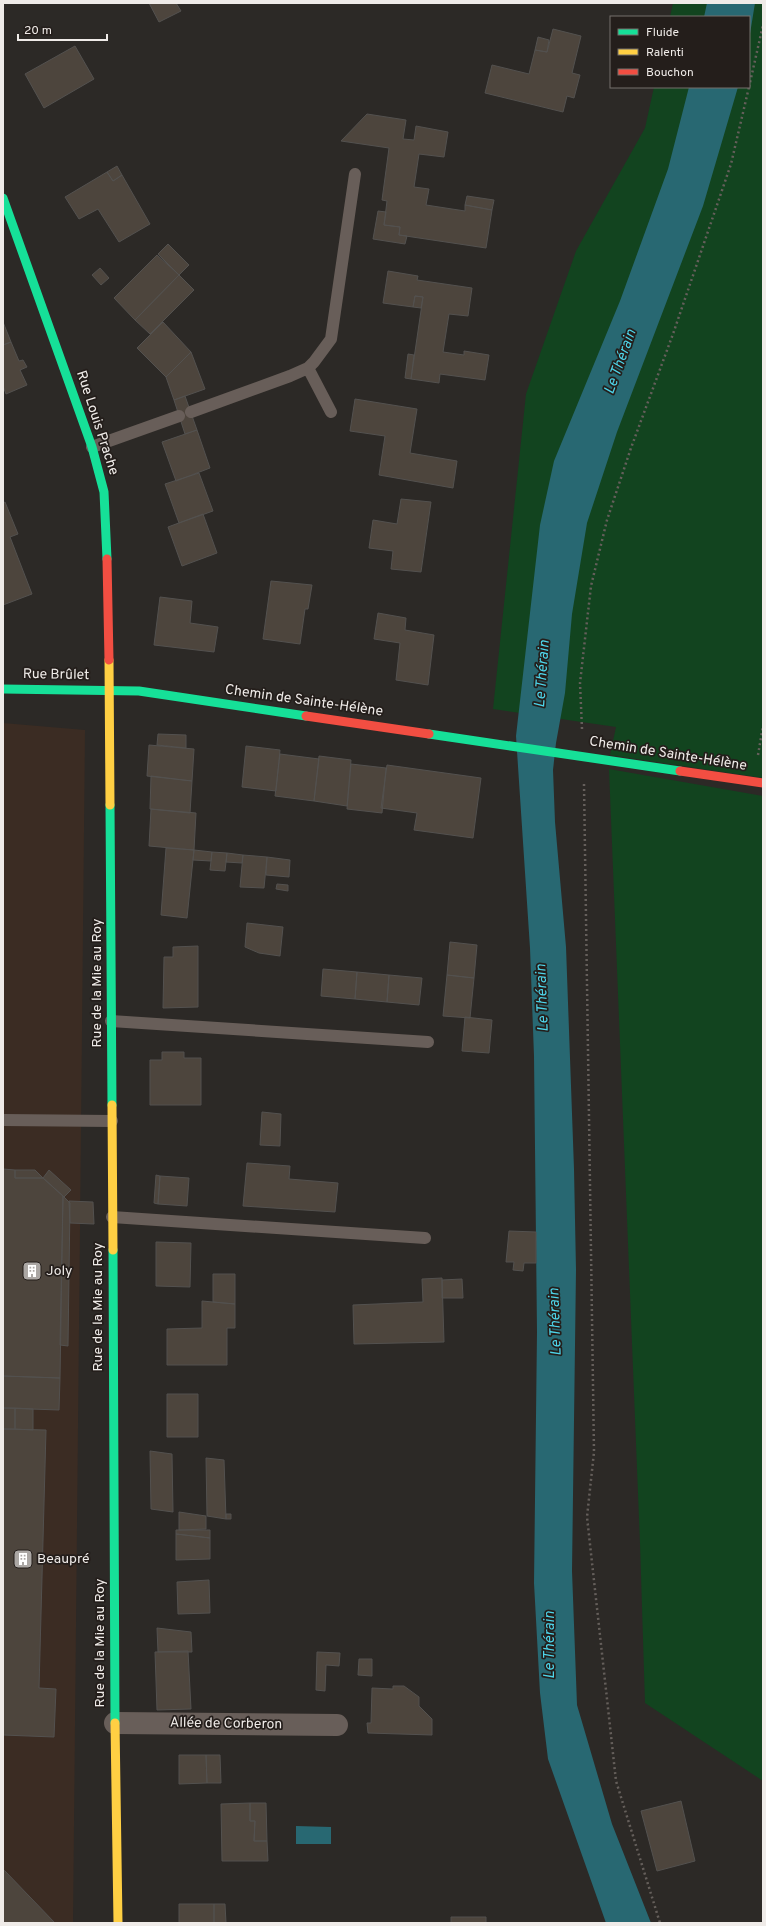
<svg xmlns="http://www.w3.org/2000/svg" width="766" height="1926" font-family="Overpass,sans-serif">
  <rect width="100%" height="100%" fill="#2c2926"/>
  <!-- medical -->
  <path fill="#3b2c23" d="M 3,723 L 85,730 L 73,1923 L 3,1923 Z"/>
  <!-- green -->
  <path fill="#12441f" d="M 673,3 L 763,3 L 763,778 L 610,755 L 616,727 L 493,709 L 526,394 L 576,251 L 645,128 L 654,87 L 749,87 L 749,17 L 670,17 Z
    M 609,769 L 763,796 L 763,1781 L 645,1703 L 640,1543 Z"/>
  <!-- water -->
  <path fill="#286872" d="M 707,3 L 755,3 L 749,40 L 749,17 L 704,17 Z
    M 689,87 L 738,87 L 703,206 L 617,432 L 587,523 L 572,614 L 565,693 L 556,743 L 553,770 L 555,822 L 566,947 L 574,1169 L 576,1270 L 572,1571 L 577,1705 L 612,1824 L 651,1923 L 606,1923 L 548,1759 L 540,1693 L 534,1583 L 537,1332 L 534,1056 L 530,948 L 516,736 L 540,525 L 554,461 L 620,301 L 668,169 Z
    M 296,1826 L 331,1827 L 331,1844 L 296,1844 Z"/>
  <!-- building -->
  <path fill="#4d453d" stroke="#53514f" d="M 149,3 L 176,3 L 181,11 L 159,22 Z
    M 553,29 L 581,36 L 572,73 L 580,75 L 574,98 L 567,96 L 563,112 L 485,93 L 492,65 L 529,74 L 535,50 L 547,52 Z
    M 538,37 L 549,40 L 547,52 L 535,50 Z
    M 75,46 L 94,79 L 44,108 L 25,74 Z
    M 367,114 L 406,120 L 403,139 L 414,140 L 416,126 L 448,132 L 444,157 L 419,154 L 414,187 L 429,189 L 426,205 L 465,211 L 465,205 L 492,210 L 486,248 L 399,235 L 400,227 L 384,225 L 387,201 L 382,200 L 389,148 L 341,141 Z
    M 117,166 L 122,175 L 113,181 L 107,172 Z
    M 107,172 L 113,181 L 122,175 L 150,224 L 119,242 L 98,209 L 79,219 L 65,197 Z
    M 467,196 L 494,200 L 492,210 L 465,205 Z
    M 378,211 L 386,212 L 384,225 L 400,227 L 399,235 L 407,236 L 405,244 L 373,239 Z
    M 168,244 L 189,265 L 179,275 L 158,254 Z
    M 157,255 L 179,275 L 135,320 L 114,298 Z
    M 100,268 L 109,278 L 101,285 L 92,275 Z
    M 388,271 L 418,276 L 417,280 L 472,288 L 468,316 L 449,314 L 443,352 L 464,355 L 464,351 L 489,355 L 485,380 L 440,374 L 439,383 L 411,379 L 423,297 L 415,296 L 413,307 L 383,303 Z
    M 179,275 L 194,290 L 150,334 L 135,320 Z
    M 415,296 L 423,297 L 421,308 L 413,307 Z
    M 3,322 L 11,342 L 3,345 Z
    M 163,322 L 191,352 L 166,377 L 137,348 Z
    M 11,342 L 19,361 L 23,360 L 27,367 L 20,370 L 27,385 L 6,394 L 3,386 L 3,345 Z
    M 191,352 L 205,389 L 174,400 L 166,377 Z
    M 408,354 L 414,355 L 411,379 L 405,378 Z
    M 185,396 L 197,430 L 185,434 L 174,400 Z
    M 355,399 L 417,409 L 410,453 L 457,461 L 453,488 L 379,475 L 385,436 L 350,431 Z
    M 197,430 L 210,468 L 176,481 L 162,442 Z
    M 199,473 L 213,511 L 179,523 L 165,484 Z
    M 401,499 L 431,502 L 421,572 L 391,569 L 393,551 L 369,548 L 373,520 L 397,524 Z
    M 5,502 L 18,534 L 10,537 L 32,594 L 3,605 L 3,503 Z
    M 203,514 L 217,553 L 182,566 L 168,527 Z
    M 271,581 L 312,585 L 308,609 L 305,609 L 300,644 L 263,639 Z
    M 160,597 L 192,601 L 190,623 L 218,627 L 214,652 L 154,645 Z
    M 378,613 L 406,618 L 405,630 L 434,635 L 428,685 L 396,680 L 400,643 L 374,639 Z
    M 158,734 L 186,735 L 186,748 L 157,745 Z
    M 149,745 L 194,749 L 192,781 L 147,776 Z
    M 246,746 L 280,750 L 276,791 L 242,787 Z
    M 280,754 L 319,759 L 314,801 L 275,796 Z
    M 319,756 L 351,760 L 347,806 L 314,801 Z
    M 351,764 L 386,768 L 382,813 L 347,809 Z
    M 387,765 L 481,778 L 473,838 L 414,830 L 417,813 L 381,808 Z
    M 151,776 L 192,781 L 190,813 L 150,809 Z
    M 151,809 L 196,813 L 194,850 L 149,846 Z
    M 166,848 L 194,850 L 187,918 L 161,915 Z
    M 194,850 L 212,852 L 211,861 L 193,860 Z
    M 212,852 L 227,853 L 225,871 L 210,870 Z
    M 227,853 L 243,855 L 242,863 L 226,862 Z
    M 243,855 L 267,857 L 264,888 L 240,887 Z
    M 267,857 L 290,860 L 289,877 L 266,875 Z
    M 277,884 L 288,885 L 288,891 L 276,889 Z
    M 247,923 L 283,927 L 280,956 L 259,953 L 245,947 Z
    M 450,942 L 477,945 L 474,978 L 447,975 Z
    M 198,946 L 198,1007 L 163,1008 L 164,957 L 173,957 L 173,947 Z
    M 323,969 L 357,972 L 355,999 L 321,996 Z
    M 357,972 L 389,975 L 387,1002 L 355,999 Z
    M 389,975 L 422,978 L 419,1005 L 387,1002 Z
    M 447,975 L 474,978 L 470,1018 L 443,1016 Z
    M 465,1017 L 492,1020 L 489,1053 L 462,1051 Z
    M 162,1052 L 184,1052 L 184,1058 L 201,1058 L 201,1105 L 150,1105 L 150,1060 L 162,1060 Z
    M 262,1112 L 281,1114 L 280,1146 L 260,1145 Z
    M 247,1163 L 290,1166 L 289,1179 L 338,1183 L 335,1212 L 243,1206 Z
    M 3,1169 L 15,1170 L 15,1178 L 43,1178 L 63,1196 L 60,1378 L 3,1376 Z
    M 15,1170 L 35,1170 L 43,1178 L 15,1178 Z
    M 49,1170 L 71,1190 L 64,1197 L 43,1178 Z
    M 156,1175 L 160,1176 L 158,1204 L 154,1203 Z
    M 160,1176 L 189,1178 L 187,1206 L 158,1204 Z
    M 63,1196 L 70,1203 L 68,1346 L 60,1345 Z
    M 69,1201 L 93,1202 L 94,1224 L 70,1223 Z
    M 509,1231 L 536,1232 L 536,1263 L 524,1263 L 523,1271 L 513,1270 L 514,1262 L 506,1262 Z
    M 156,1242 L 191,1243 L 190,1287 L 156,1286 Z
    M 213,1274 L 235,1274 L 235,1304 L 213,1302 Z
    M 442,1278 L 444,1342 L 354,1344 L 353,1305 L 423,1302 L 422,1279 Z
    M 462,1279 L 463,1298 L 442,1298 L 442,1280 Z
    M 202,1301 L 235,1304 L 235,1328 L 227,1328 L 227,1365 L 167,1365 L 167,1329 L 202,1328 Z
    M 3,1376 L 60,1378 L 59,1410 L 3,1408 Z
    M 167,1394 L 198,1394 L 198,1437 L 167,1437 Z
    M 3,1408 L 15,1408 L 15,1429 L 3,1429 Z
    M 15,1408 L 33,1409 L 33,1430 L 15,1429 Z
    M 3,1429 L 46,1430 L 39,1688 L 56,1689 L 54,1737 L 3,1735 Z
    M 150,1451 L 172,1454 L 173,1512 L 151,1509 Z
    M 206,1458 L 224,1460 L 226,1519 L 207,1516 Z
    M 179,1512 L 206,1516 L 206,1529 L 179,1530 Z
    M 226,1514 L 231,1514 L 231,1519 L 226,1519 Z
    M 176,1530 L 210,1530 L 210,1538 L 176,1534 Z
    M 176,1534 L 210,1538 L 210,1559 L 176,1560 Z
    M 209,1580 L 210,1613 L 178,1614 L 177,1582 Z
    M 157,1628 L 191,1632 L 192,1652 L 158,1652 Z
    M 188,1651 L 191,1709 L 157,1710 L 155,1652 Z
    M 317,1652 L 340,1653 L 339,1666 L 326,1665 L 325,1691 L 316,1690 Z
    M 359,1659 L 372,1659 L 372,1676 L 358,1675 Z
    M 393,1686 L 404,1686 L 419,1697 L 419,1706 L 432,1719 L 432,1735 L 368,1733 L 367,1723 L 371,1723 L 372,1688 L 393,1689 Z
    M 179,1755 L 206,1755 L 207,1783 L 179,1784 Z
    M 206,1755 L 220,1755 L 221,1783 L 207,1783 Z
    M 681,1801 L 695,1861 L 657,1871 L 641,1811 Z
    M 250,1803 L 266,1803 L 267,1841 L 254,1841 L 255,1821 L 250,1821 Z
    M 250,1803 L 250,1821 L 255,1821 L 254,1841 L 267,1841 L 268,1861 L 222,1861 L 221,1804 Z
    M 3,1870 L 5,1871 L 55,1923 L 3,1923 Z
    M 179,1904 L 214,1904 L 214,1923 L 179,1923 Z
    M 214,1904 L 225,1904 L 226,1923 L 214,1923 Z
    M 451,1917 L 486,1917 L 486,1923 L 451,1923 Z"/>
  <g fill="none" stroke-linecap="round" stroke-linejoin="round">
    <!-- path -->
    <path stroke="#655f5b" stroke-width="2.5" stroke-dasharray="2 3" stroke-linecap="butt" d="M 749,87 L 763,25
      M 582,729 L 580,683 L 591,586 L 607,520 L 631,448 L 673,334 L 731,164 L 749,87
      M 758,755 L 763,726
      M 584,784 L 594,1452 L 587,1517 L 616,1781 L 660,1923"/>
    <!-- lane -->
    <path stroke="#685e59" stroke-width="12" d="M 308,368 L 331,412
      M 191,412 L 290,376 L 308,368 L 314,362 L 331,339 L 355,174
      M 92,447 L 179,416
      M 111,1021 L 428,1042
      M 3,1120 L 112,1121
      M 112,1217 L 425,1238"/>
    <!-- street -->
    <path stroke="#685e59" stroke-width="22" d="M 115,1723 L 337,1725"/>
    <!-- fast -->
    <path stroke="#16e098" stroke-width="9" d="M 3,198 L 92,447 L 104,492 L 107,559
      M 3,689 L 139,691 L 306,716
      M 429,734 L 680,771
      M 110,805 L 112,1105
      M 113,1250 L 115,1723"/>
    <!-- slow -->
    <path stroke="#ffcf43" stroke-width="9" d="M 109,660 L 110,805
      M 112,1105 L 113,1250
      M 115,1723 L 118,1923"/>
    <!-- jam -->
    <path stroke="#f24e42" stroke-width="9" d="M 107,559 L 109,660
      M 306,716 L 429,734
      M 680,771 L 763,783"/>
  </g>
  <!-- icons -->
  <defs>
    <g id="building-square" transform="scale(1)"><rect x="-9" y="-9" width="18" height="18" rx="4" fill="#aba7a4" stroke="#241e1b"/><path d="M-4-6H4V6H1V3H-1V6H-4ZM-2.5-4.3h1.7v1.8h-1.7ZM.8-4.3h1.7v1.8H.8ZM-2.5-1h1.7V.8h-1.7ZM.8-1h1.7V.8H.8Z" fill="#fff"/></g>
  </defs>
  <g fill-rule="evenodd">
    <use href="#building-square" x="32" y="1271"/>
    <use href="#building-square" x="23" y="1559"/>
  </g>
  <g text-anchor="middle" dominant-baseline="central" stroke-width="3.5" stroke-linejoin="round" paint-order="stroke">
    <!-- street labels -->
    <g font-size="14" fill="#efebe8" stroke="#241e1b">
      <text transform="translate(97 423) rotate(72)">Rue Louis Prache</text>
      <text transform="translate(56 675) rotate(1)">Rue Brûlet</text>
      <text transform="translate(304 701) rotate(8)">Chemin de Sainte-Hélène</text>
      <text transform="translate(668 754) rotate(9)">Chemin de Sainte-Hélène</text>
      <text transform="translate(97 983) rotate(-90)">Rue de la Mie au Roy</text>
      <text transform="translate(98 1307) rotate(-90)">Rue de la Mie au Roy</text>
      <text transform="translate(100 1643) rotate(-90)">Rue de la Mie au Roy</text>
      <text transform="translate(226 1724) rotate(1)">Allée de Corberon</text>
    </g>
    <!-- poi labels -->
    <g font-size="14" fill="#efebe8" stroke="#241e1b" text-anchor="start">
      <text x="46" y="1271">Joly</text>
      <text x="37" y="1559">Beaupré</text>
    </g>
    <!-- water labels -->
    <g font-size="15" font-style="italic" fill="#4ed5ea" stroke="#241e1b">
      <text transform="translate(621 362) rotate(-70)">Le Thérain</text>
      <text transform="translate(543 674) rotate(-86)">Le Thérain</text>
      <text transform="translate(543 998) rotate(-92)">Le Thérain</text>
      <text transform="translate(556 1322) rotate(-92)">Le Thérain</text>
      <text transform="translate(550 1645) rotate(-90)">Le Thérain</text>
    </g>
  </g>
  <!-- border -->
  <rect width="766" height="1926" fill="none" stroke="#efebe8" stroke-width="8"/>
  <!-- legend -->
  <rect x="610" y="16" width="140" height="72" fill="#241e1b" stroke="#75706d"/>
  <rect x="618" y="29" width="20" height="6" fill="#16e098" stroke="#75706d"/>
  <text x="646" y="36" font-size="12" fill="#efebe8">Fluide</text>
  <rect x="618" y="49" width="20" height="6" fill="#ffcf43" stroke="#75706d"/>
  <text x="646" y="56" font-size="12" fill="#efebe8">Ralenti</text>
  <rect x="618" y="69" width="20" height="6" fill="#f24e42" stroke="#75706d"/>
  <text x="646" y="76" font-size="12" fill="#efebe8">Bouchon</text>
  <!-- scale -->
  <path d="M18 34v6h89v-6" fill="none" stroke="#efebe8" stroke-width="2"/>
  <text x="24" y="34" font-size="12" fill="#efebe8" stroke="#241e1b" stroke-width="3" paint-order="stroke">20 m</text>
</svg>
